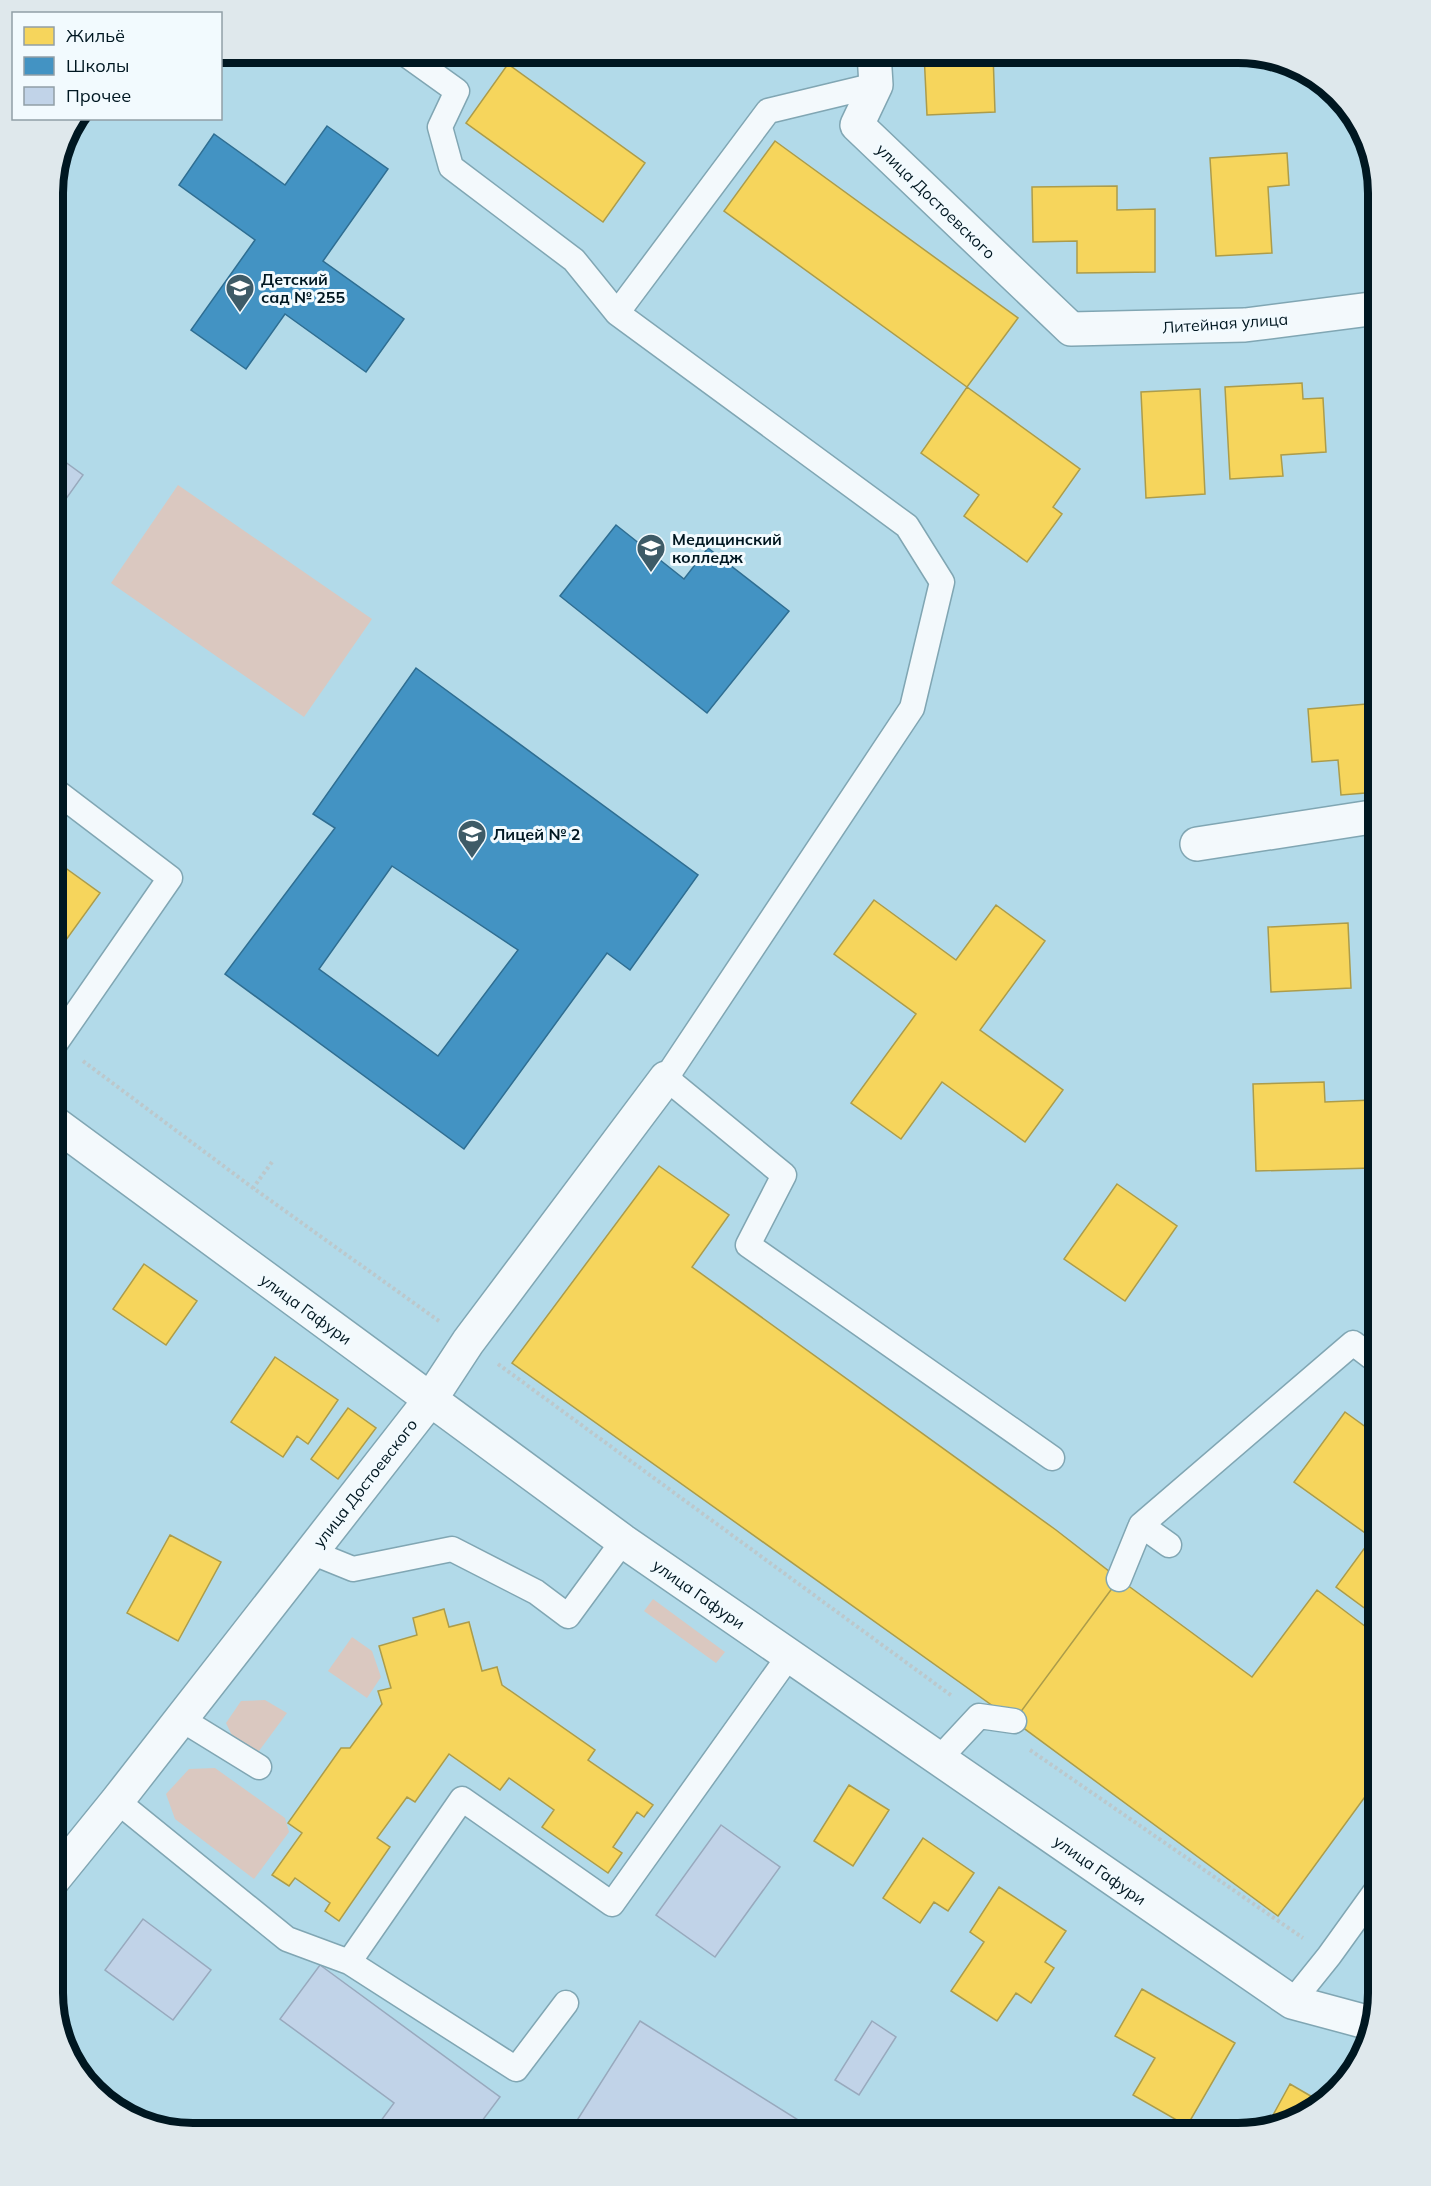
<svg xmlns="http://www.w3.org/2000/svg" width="1431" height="2186" font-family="Mulish,sans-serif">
  <rect width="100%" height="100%" fill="#b2dae9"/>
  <!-- green -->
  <path fill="#dac8c0" d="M 178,485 L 372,619 L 304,717 L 111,583 Z
    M 653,1599 L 725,1652 L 716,1663 L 644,1611 Z
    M 352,1637 L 372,1651 L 381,1677 L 367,1698 L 328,1671 Z
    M 265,1700 L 287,1713 L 256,1755 L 236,1744 L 226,1723 L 241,1701 Z
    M 215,1768 L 285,1818 L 289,1832 L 254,1879 L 175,1819 L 166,1794 L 189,1769 Z"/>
  <!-- homes -->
  <path fill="#f6d55c" stroke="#ac9c4a" stroke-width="1.5" d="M 492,53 L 516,53 L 508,64 Z
    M 924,53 L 993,53 L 995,112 L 927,115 Z
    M 508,64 L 645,163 L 603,222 L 466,123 Z
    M 775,141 L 1018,318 L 967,387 L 724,211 Z
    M 1287,153 L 1289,185 L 1268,187 L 1272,253 L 1216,256 L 1210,158 Z
    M 1117,186 L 1117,210 L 1155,209 L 1155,272 L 1077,273 L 1077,241 L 1033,242 L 1032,187 Z
    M 1302,383 L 1303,399 L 1323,398 L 1326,452 L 1281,455 L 1283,476 L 1230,479 L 1225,387 Z
    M 967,387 L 1080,469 L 1053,507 L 1062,514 L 1027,562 L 964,516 L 979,495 L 921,453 Z
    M 1200,389 L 1205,494 L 1146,498 L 1141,392 Z
    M 1378,703 L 1378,792 L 1341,795 L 1338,760 L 1312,762 L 1308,709 Z
    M 53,859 L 100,893 L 53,958 Z
    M 874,900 L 956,960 L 996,905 L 1045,941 L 980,1030 L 1063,1090 L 1025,1142 L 942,1082 L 901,1139 L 851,1103 L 916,1014 L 834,954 Z
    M 1348,923 L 1351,988 L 1271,992 L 1268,927 Z
    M 1324,1082 L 1325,1102 L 1372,1100 L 1373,1168 L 1256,1171 L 1253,1084 Z
    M 659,1166 L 729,1215 L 692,1267 L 1056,1530 L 1119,1579 L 1014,1721 L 512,1363 Z
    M 1117,1184 L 1177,1226 L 1125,1301 L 1064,1259 Z
    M 144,1264 L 197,1301 L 166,1345 L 113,1309 Z
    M 275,1357 L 338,1400 L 308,1444 L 297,1436 L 283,1457 L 231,1422 Z
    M 348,1408 L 376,1428 L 338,1479 L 311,1459 Z
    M 1345,1412 L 1378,1436 L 1378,1618 L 1336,1587 L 1372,1538 L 1294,1482 Z
    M 170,1535 L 221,1562 L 178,1641 L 127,1613 Z
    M 1119,1579 L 1252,1677 L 1317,1590 L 1378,1636 L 1378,1779 L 1278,1916 L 1014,1721 Z
    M 444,1609 L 449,1627 L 469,1622 L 482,1671 L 497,1667 L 502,1685 L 595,1750 L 588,1760 L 653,1805 L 644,1817 L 637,1812 L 613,1847 L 622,1853 L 608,1873 L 542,1827 L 554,1810 L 509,1778 L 500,1790 L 449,1754 L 415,1802 L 407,1797 L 377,1838 L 390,1847 L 339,1921 L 325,1911 L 330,1903 L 295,1878 L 289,1886 L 272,1875 L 302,1833 L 288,1823 L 341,1748 L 350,1748 L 382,1704 L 378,1691 L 391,1688 L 379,1646 L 417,1635 L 413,1618 Z
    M 849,1785 L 889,1810 L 853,1866 L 814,1841 Z
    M 923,1838 L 974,1873 L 948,1911 L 934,1902 L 920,1923 L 883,1898 Z
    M 999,1887 L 1066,1931 L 1045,1962 L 1054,1968 L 1031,2003 L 1016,1993 L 997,2021 L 951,1991 L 984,1942 L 970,1932 Z
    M 1142,1989 L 1235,2043 L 1187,2126 L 1133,2095 L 1155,2058 L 1115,2036 Z
    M 1290,2084 L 1321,2102 L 1308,2115 L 1267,2126 Z"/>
  <!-- schools -->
  <path fill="#4393c3" stroke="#2f6e92" stroke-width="1.5" fill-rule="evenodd" d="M 327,126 L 388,169 L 323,261 L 404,319 L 366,372 L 285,314 L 246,369 L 191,330 L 255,240 L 179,185 L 214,134 L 285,185 Z
    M 616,525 L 684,579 L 708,548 L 789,611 L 707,713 L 560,596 Z
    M 416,668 L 698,875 L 630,970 L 607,953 L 464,1149 L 225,974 L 335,828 L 313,814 ZM 392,866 L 518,950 L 438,1056 L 319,969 Z"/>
  <!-- building -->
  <path fill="#c1d3e8" stroke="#98a9bd" stroke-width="1.5" d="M 53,453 L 83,475 L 53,517 Z
    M 721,1825 L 780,1867 L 715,1957 L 656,1915 Z
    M 143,1919 L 211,1970 L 173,2020 L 105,1970 Z
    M 320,1965 L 500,2097 L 473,2133 L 372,2133 L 394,2103 L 280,2019 Z
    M 640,2021 L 819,2133 L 569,2133 Z
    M 872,2021 L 896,2037 L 859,2095 L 835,2080 Z"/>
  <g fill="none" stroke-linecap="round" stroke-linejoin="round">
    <!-- service casing -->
    <g stroke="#80a6b3" stroke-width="27">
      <path id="service" d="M 404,53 L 457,91 L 440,127 L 451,167 L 574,260 L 617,313
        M 876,85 L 768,111 L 617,313 L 907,526 L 942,582 L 912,708 L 666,1078 L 784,1175 L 748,1245 L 1052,1458
        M 53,1047 L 170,878 L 53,789
        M 53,1151 L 67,1133
        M 1141,1525 L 1169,1545
        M 311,1552 L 353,1569 L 452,1549 L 536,1592 L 568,1616 L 623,1541
        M 1119,1579 L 1141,1525 L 1353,1343 L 1378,1362
        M 181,1719 L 259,1767
        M 939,1759 L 979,1716 L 1014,1721
        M 117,1801 L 287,1939 L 349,1962 L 516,2069 L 566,2003
        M 349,1962 L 462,1799 L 612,1904 L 789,1656
        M 1292,2002 L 1329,1956 L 1378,1888"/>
    </g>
    <!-- minor casing -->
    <g stroke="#80a6b3" stroke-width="36">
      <path id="minor" d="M 874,53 L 876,85 L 857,125 L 1071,329 L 1245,325 L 1378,308
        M 1197,844 L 1378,816
        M 53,1122 L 623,1541 L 1292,2002 L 1370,2023
        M 53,1880 L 117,1801 L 430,1400 L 468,1342 L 666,1078"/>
    </g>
    <!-- path -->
    <path stroke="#bcc8cc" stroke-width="4" stroke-dasharray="3 3" stroke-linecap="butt" d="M 83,1061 L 253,1188
      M 272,1162 L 253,1188 L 439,1321
      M 498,1364 L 952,1696
      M 1030,1750 L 1303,1938"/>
    <!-- service -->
    <use href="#service" stroke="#f3f9fc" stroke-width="24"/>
    <!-- minor -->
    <use href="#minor" stroke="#f3f9fc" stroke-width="33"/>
  </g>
  <!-- icons -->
  <defs>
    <g id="school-pin" transform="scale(1.5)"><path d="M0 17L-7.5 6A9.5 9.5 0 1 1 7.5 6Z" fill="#3e5b67" stroke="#f2fafe"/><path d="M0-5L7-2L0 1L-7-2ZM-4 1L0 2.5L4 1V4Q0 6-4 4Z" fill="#fff"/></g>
    <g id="university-pin" transform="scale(1.5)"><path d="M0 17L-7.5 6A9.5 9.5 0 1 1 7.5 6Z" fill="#3e5b67" stroke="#f2fafe"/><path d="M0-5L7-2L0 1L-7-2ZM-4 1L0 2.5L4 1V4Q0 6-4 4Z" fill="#fff"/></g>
  </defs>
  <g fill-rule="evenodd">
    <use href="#school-pin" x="240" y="288"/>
    <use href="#university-pin" x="651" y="548"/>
    <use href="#school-pin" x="472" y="834"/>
  </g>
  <g text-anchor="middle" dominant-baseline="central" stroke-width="6" stroke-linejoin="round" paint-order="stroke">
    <!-- street labels -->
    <g font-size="16" fill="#001721" stroke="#f2fafe">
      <text transform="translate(936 201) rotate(44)">улица Достоевского</text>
      <text transform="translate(1225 323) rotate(-4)">Литейная улица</text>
      <text transform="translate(306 1309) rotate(36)">улица Гафури</text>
      <text transform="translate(365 1483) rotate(-52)">улица Достоевского</text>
      <text transform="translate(699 1594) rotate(35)">улица Гафури</text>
      <text transform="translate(1100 1870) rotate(35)">улица Гафури</text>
    </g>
    <!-- poi labels -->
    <g font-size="16" font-weight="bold" fill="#001721" stroke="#f2fafe" text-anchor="start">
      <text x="261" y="279">Детский<tspan x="261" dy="18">сад № 255</tspan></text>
      <text x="672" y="539">Медицинский<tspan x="672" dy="18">колледж</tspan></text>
      <text x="493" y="834">Лицей № 2</text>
    </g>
  </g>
  <!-- crop -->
  <path d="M0 0H1431V2186H0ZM193 63H1238A130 130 0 0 1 1368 193V1993A130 130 0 0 1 1238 2123H193A130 130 0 0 1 63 1993V193A130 130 0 0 1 193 63Z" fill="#dfe8ec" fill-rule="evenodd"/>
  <path fill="none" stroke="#001721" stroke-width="8" d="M193 63H1238A130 130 0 0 1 1368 193V1993A130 130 0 0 1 1238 2123H193A130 130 0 0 1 63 1993V193A130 130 0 0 1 193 63Z"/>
  <!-- legend -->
  <rect x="12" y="12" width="210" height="108" fill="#f2fafe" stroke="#919fa6" stroke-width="1.5"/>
  <rect x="24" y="27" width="30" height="18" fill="#f6d55c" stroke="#919fa6" stroke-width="1.5"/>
  <text x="66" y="42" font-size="18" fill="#001721">Жильё</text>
  <rect x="24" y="57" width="30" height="18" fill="#4393c3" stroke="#919fa6" stroke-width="1.5"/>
  <text x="66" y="72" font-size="18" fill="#001721">Школы</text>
  <rect x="24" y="87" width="30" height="18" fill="#c1d3e8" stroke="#919fa6" stroke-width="1.5"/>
  <text x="66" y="102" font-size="18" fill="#001721">Прочее</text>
</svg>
